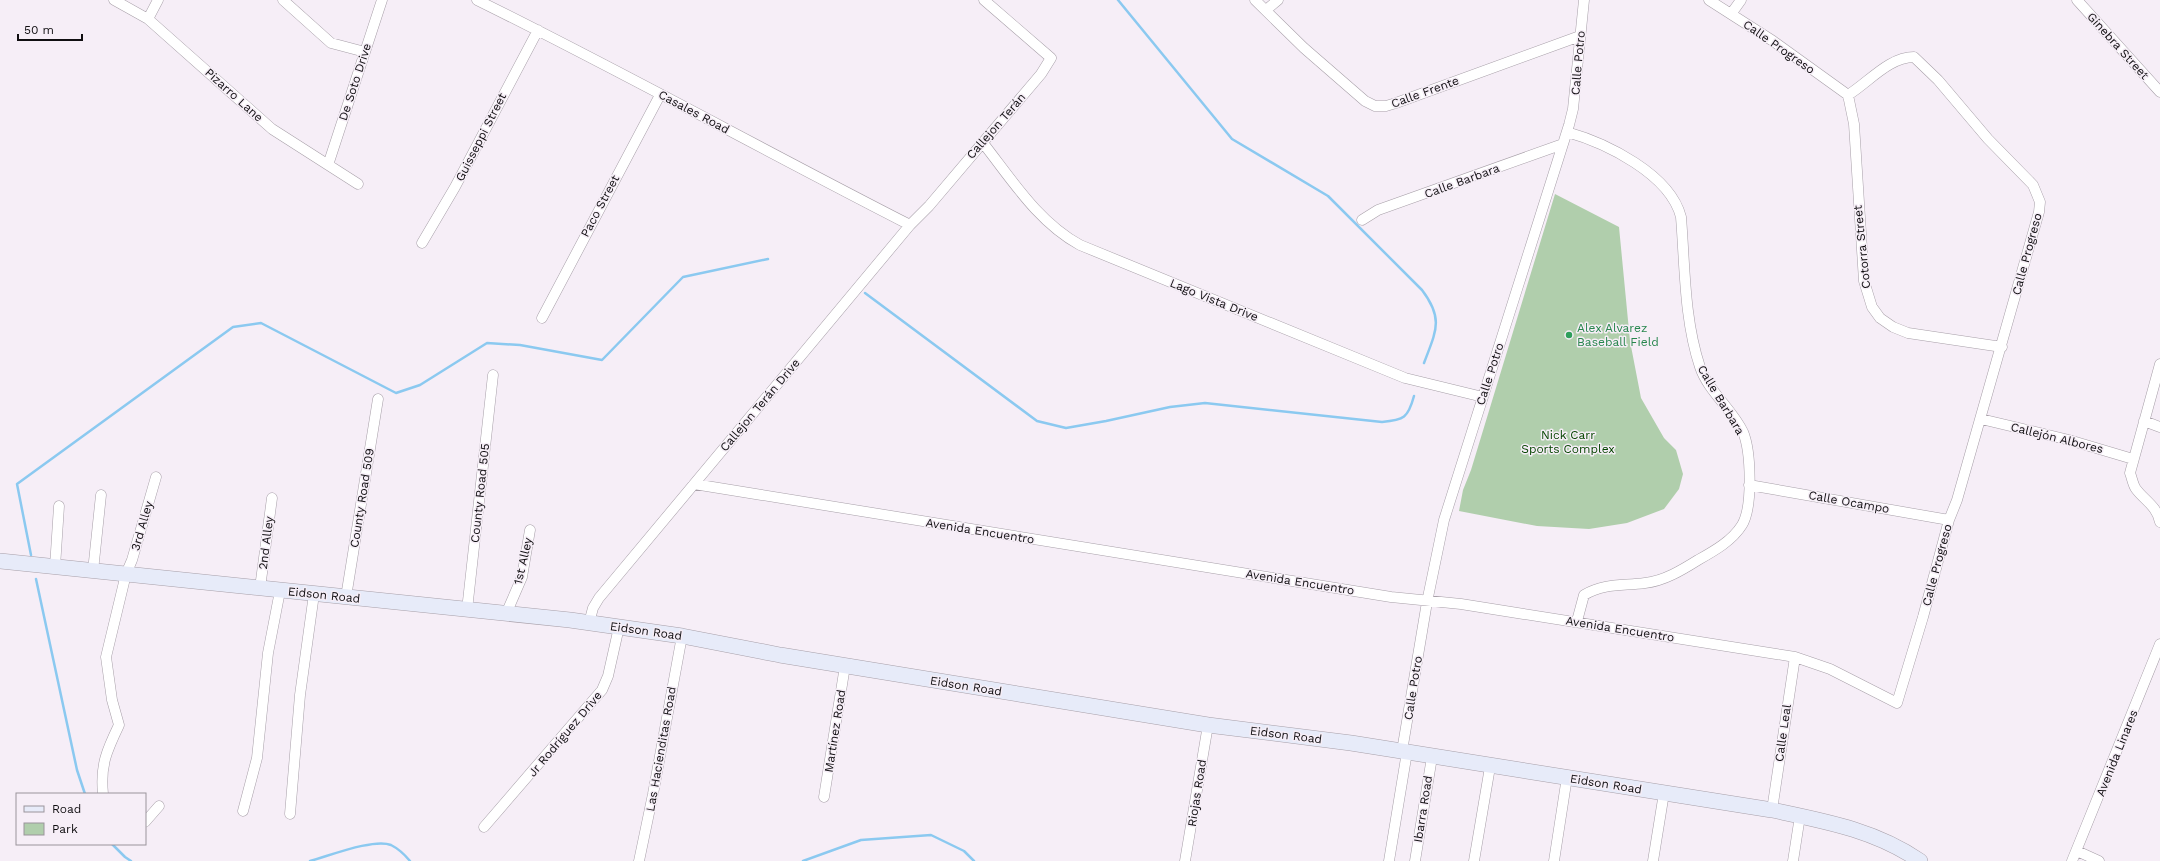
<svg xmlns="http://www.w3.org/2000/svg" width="2160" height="861" font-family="'Work Sans',sans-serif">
  <rect width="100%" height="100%" fill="#f6eef7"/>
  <!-- green -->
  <path fill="#b0ceac" d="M 1555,194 L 1619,227 L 1630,341 L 1641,398 L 1664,438 L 1676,450 L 1683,474 L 1679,489 L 1664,509 L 1627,523 L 1589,529 L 1537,526 L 1459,511 L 1463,490 L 1471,470 Z"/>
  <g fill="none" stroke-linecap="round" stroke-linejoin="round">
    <!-- stream -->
    <path stroke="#8bc9f0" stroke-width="2.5" d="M 1118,0 L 1232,139 L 1328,196 L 1422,290 C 1444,319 1436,331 1424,363
      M 865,293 L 1037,421 L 1066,428 L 1106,421 L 1170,407 L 1205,403 L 1382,422 C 1404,420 1408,418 1414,396
      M 31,555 L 17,484 L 233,327 L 261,323 L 396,393 L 420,385 L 487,343 L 520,345 L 602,360 L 683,277 L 768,259
      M 36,579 L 77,770 L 85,794
      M 112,844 L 125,857 L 131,861
      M 310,861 C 329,856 374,838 391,845 C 399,849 405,855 410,861
      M 803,861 L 861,840 L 931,835 L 964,851 L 974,861"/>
    <!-- street casing -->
    <g stroke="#a79fa8" stroke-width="11">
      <path id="street" d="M 114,0 L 148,19 L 272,129 L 358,184
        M 283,0 L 331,43 L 365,52
        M 477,0 C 623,72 765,151 910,225
        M 1255,0 L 1304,48 L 1365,101 L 1375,106 L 1386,106 L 1396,103 L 1580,36
        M 2077,0 L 2160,92
        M 1266,10 L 1278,0
        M 1731,14 L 1741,0
        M 148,19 L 158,0
        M 1848,95 L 1854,124 L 1864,281 L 1872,307 L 1880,318 L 1893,327 L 1908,333 L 2002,347
        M 1567,132 C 1606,143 1670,174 1681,217 C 1685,266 1684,319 1700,367 C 1708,391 1732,409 1743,432 C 1751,451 1753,507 1742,525 C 1732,541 1714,551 1698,560 C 1682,570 1664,581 1645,583 C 1623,586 1604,583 1584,595 L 1577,621
        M 983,143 C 1012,180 1038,222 1080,245 L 1405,378 L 1483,397
        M 328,165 L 382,0
        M 1362,220 L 1378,210 L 1563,144
        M 422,243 L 455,187 L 538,30
        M 542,318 L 660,95
        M 2160,364 L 2130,473 C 2132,478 2133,485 2136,489 C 2144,500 2157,506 2160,522
        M 1981,419 L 2069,440 L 2133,459
        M 2144,421 L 2160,427
        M 694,484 L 1391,597 L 1461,604 L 1795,657 L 1830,669 L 1897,703 L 1923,617 L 1949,520 L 1957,500 L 2039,212 L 2040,202 L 2033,185 L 1988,139 L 1938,80 L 1914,57 C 1889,57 1869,82 1848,95 L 1773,41 L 1709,0
        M 1749,485 L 1949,520
        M 55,567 L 59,506
        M 93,571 L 101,495
        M 260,588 L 272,498
        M 346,597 L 378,399
        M 467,610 L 493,375
        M 506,614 L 522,577 L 530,530
        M 589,623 L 593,608 L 599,598 L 910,225 L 929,206 L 1041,74 L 1051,58 L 984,0
        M 1402,751 L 1427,602 L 1444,520 L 1569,125 L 1573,109 L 1584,0
        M 103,794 C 100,765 107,750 119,725 L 112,700 L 106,657 L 126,574 L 132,560 L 156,477
        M 824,797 L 845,666
        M 1772,810 L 1795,657
        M 243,811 L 257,758 L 268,653 L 280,591
        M 290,814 L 300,695 L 314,594
        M 145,822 L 159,806
        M 484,827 L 602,690 L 608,676 L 619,627
        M 2077,851 L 2099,861
        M 639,861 L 653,794 L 682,636
        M 1185,861 L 1208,725
        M 1389,861 L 1407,752
        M 1415,861 L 1432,757
        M 1474,861 L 1490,767
        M 1554,861 L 1567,777
        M 1653,861 L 1664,793
        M 1793,861 L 1800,816
        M 2072,861 L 2160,644"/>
    </g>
    <!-- secondary casing -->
    <g stroke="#a79fa8" stroke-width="16">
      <path id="secondary" d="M 0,561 L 570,620 L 682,636 L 780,655 L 1208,725 L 1351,743 L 1772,810 C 1824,821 1875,830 1920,861"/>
    </g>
    <!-- street -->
    <use href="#street" stroke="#fff" stroke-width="10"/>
    <!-- secondary -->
    <use href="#secondary" stroke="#e7ebf9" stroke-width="15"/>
  </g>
  <!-- markers -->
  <circle fill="#2e9e5b" stroke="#f6eef7" stroke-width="1.5" cx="1569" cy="335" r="4"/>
  <g text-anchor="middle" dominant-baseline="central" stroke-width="3" stroke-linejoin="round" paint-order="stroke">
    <!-- street labels -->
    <g font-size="12" fill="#100e11" stroke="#f6eef7">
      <text transform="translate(2118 46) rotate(48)">Ginebra Street</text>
      <text transform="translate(1779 47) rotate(35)">Calle Progreso</text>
      <text transform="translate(1578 63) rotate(-85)">Calle Potro</text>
      <text transform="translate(355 82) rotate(-72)">De Soto Drive</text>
      <text transform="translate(1425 92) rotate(-20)">Calle Frente</text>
      <text transform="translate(234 95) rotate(42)">Pizarro Lane</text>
      <text transform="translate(694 112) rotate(28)">Casales Road</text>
      <text transform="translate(996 126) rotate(-49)">Callejon Terán</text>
      <text transform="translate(481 137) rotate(-63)">Guisseppi Street</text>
      <text transform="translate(1462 181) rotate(-20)">Calle Barbara</text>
      <text transform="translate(600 206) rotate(-62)">Paco Street</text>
      <text transform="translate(1862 247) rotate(-96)">Cotorra Street</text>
      <text transform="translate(2027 254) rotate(-75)">Calle Progreso</text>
      <text transform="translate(1214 300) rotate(22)">Lago Vista Drive</text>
      <text transform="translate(1490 374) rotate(-72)">Calle Potro</text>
      <text transform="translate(1721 400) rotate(59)">Calle Barbara</text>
      <text transform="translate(760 405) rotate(-50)">Callejon Terán Drive</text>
      <text transform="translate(2057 438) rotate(14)">Callejón Albores</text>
      <text transform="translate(480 493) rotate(-84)">County Road 505</text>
      <text transform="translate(362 498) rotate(-81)">County Road 509</text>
      <text transform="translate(1849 502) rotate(10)">Calle Ocampo</text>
      <text transform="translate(142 526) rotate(-74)">3rd Alley</text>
      <text transform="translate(980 531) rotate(9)">Avenida Encuentro</text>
      <text transform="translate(266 543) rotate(-83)">2nd Alley</text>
      <text transform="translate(523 561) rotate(-77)">1st Alley</text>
      <text transform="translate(1937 565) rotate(-75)">Calle Progreso</text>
      <text transform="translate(1300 582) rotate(9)">Avenida Encuentro</text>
      <text transform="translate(324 595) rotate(6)">Eidson Road</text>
      <text transform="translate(1620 629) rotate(9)">Avenida Encuentro</text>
      <text transform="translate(646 631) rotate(8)">Eidson Road</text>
      <text transform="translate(966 686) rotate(9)">Eidson Road</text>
      <text transform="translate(1413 688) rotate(-81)">Calle Potro</text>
      <text transform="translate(835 731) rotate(-81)">Martínez Road</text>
      <text transform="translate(1783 733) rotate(-82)">Calle Leal</text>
      <text transform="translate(565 734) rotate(-50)">Jr Rodríguez Drive</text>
      <text transform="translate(1286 735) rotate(7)">Eidson Road</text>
      <text transform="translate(661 749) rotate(-80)">Las Hacienditas Road</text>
      <text transform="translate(2117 753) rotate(-68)">Avenida Linares</text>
      <text transform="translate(1606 784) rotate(9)">Eidson Road</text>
      <text transform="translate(1197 793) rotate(-81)">Riojas Road</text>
      <text transform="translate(1423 809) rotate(-81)">Ibarra Road</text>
    </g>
    <!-- leisure labels -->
    <g font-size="12" fill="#27864d" stroke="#f6eef7" text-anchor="start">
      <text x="1577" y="328">Alex Alvarez<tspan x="1577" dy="14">Baseball Field</tspan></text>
    </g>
    <!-- park labels -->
    <g font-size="12" fill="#064601" stroke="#f6eef7">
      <text x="1568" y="435">Nick Carr<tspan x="1568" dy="14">Sports Complex</tspan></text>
    </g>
  </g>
  <!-- legend -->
  <rect x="16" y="793" width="130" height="52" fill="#f6eef7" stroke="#9a949b"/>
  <rect x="24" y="806" width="20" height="6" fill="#e7ebf9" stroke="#9a949b"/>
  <text x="52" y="813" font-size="12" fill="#100e11">Road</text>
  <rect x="24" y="823" width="20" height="12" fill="#b0ceac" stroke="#9a949b"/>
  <text x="52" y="833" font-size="12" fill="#100e11">Park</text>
  <!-- scale -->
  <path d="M18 34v6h64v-6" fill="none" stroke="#100e11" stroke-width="2"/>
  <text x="24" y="34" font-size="12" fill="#100e11" stroke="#f6eef7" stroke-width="3" paint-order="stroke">50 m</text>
</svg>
